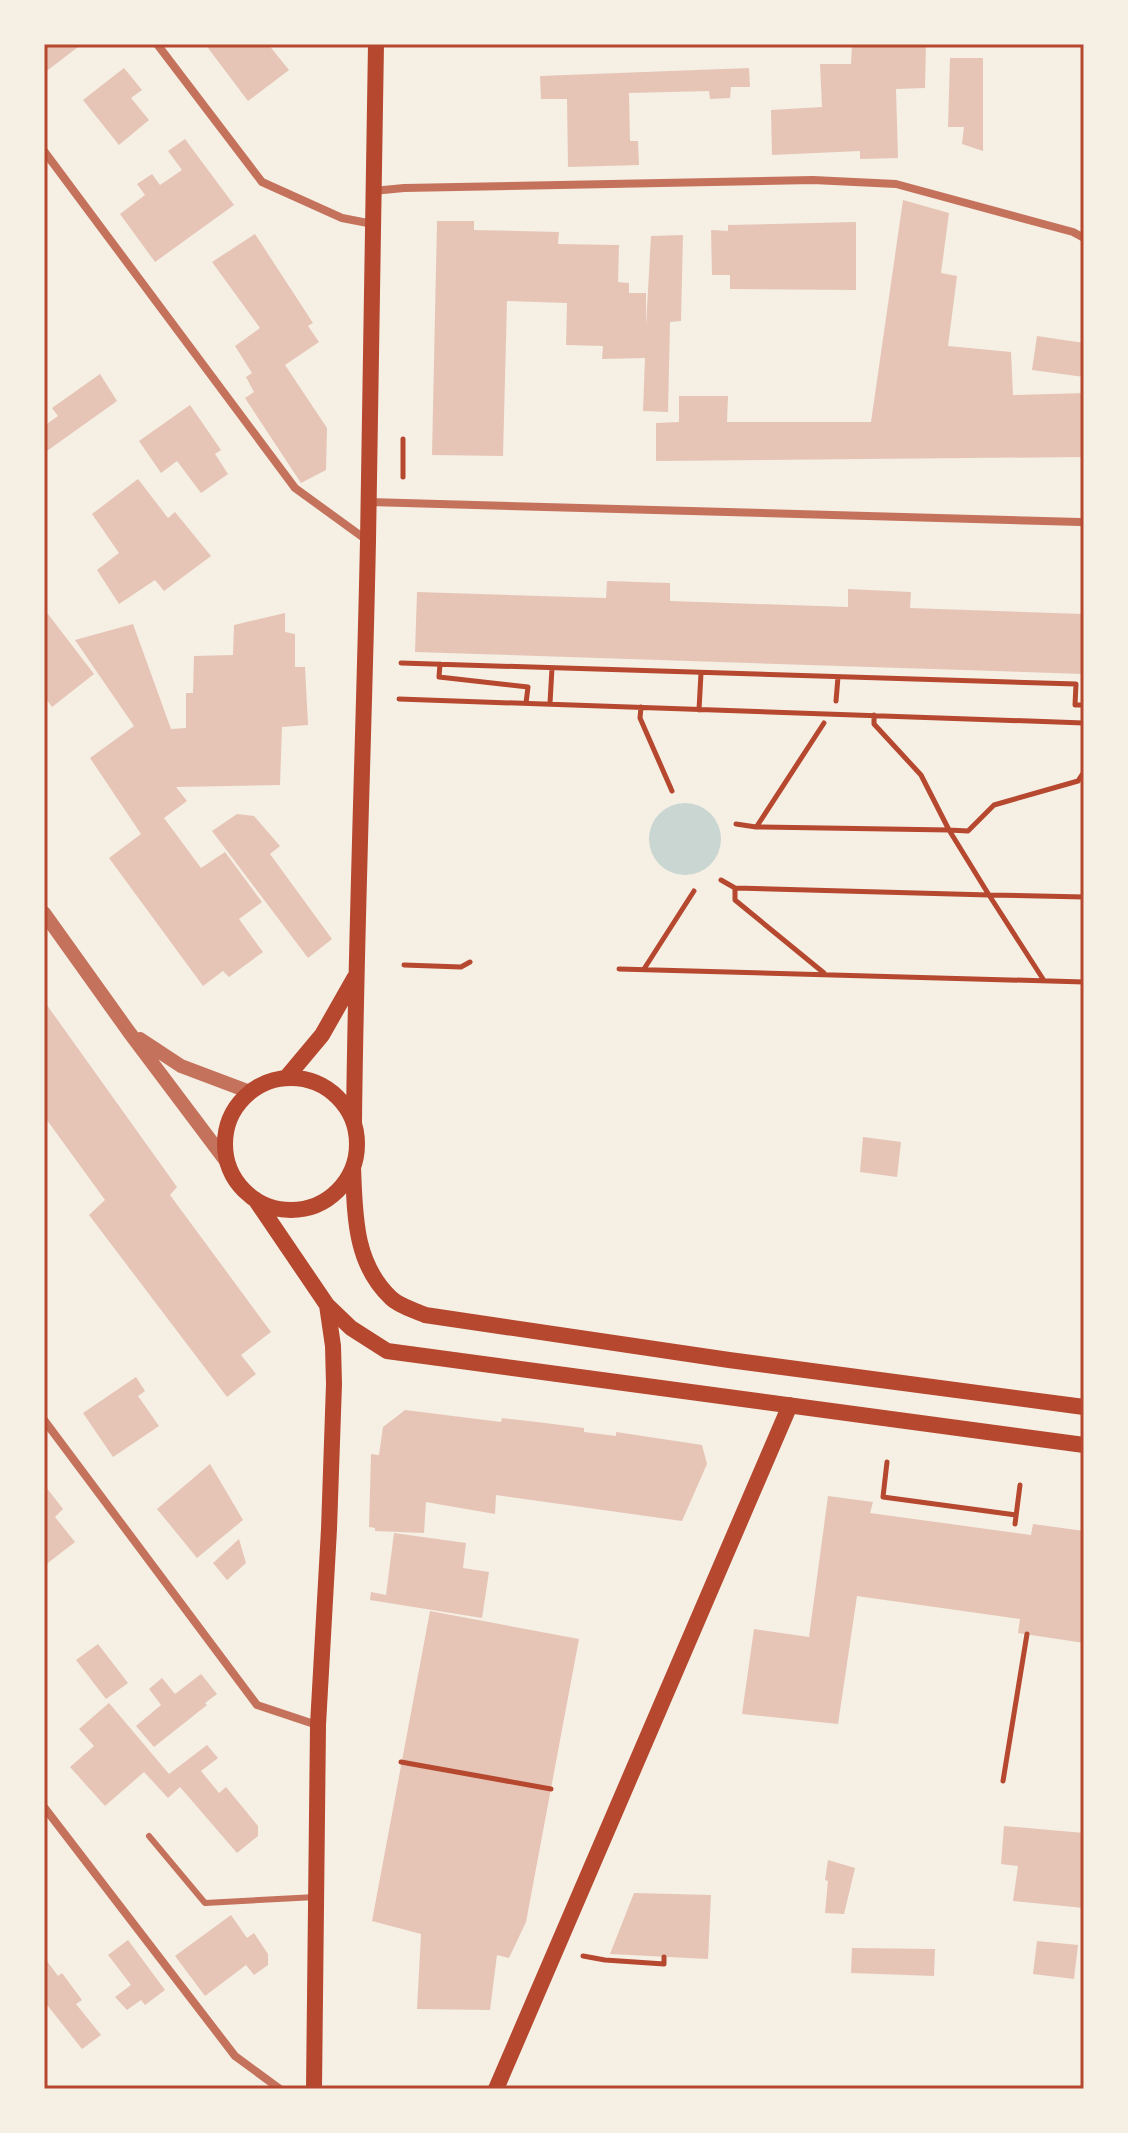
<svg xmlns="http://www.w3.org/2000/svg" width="1128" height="2133" font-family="'Open Sans',sans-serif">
  <rect width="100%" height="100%" fill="#f6efe4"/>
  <!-- water -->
  <path fill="#c9d6d2" d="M649 839a36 36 0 1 1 72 0a36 36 0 1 1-72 0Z"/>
  <!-- building -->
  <path fill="#e6c5b7" d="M 44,44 L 82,44 L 44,73 Z
    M 205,44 L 268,44 L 289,70 L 248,101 Z
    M 852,44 L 926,44 L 925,88 L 896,89 L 898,158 L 860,159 L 860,151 L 772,155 L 771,110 L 822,107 L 820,64 L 851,64 Z
    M 950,58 L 983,58 L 983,151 L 962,144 L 964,127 L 948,127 Z
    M 124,68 L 142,90 L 131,98 L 149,120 L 119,145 L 83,100 Z
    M 749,68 L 750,87 L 731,87 L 730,98 L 710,99 L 709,91 L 629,93 L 630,141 L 638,141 L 639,165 L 568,167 L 567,99 L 541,99 L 540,76 Z
    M 185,139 L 234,205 L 155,262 L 120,214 L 145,195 L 137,184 L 152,174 L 160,185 L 182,170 L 168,151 Z
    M 903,200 L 949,213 L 941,273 L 957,276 L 948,346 L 1011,352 L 1013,395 L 1084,393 L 1084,457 L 656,461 L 656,423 L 679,422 L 679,396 L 728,396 L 727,422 L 871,422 Z
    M 437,221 L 474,221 L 474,230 L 559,232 L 558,244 L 619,245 L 618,282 L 629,283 L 629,293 L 646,293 L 646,326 L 651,236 L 683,235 L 681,321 L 670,322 L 668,412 L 643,411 L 645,358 L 602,359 L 603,346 L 566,345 L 567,303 L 507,301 L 503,456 L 432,455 Z
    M 856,222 L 856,290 L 730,289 L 730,275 L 712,275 L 711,230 L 728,231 L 728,225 Z
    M 255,234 L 313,323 L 308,326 L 319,342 L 285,365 L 327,428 L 326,470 L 301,483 L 245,398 L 254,392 L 246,377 L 252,373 L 235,346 L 260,328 L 212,262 Z
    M 1037,336 L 1084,343 L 1084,377 L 1032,370 Z
    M 100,374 L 117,401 L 44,453 L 44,426 L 58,416 L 52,408 Z
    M 190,405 L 221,450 L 215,454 L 228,474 L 201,493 L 177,461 L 161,473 L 139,441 Z
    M 138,479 L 168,518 L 175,512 L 211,556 L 164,591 L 155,580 L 119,604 L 97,570 L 119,553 L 92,514 Z
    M 607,581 L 670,583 L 670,601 L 848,607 L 848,589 L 911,592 L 910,608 L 1084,614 L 1084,674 L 415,652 L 417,592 L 606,598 Z
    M 285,613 L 285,632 L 295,634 L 295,667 L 305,667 L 308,725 L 282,727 L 280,785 L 176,787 L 187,801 L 164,818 L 201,868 L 225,852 L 262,902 L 239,919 L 263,952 L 229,977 L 223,971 L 203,986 L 109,858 L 141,834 L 90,758 L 134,726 L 75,640 L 133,624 L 171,729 L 186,728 L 186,693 L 193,693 L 194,656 L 233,655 L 234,625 Z
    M 48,614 L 94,674 L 52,707 L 44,696 L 44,617 Z
    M 237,814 L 254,816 L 280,846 L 270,854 L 332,939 L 308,958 L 212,831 Z
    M 44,1001 L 177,1187 L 170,1195 L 271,1332 L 241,1355 L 256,1374 L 227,1397 L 89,1215 L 105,1200 L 44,1116 Z
    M 863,1137 L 901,1142 L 897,1177 L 860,1172 Z
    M 136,1377 L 145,1391 L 138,1396 L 159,1426 L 113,1457 L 83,1413 Z
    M 405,1410 L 501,1422 L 502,1418 L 537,1422 L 584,1428 L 584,1432 L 616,1436 L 616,1432 L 702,1445 L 707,1464 L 682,1521 L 496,1495 L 495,1514 L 426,1502 L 424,1533 L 375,1531 L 375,1528 L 369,1527 L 371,1454 L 379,1455 L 383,1427 Z
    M 210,1464 L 243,1520 L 197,1558 L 157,1509 Z
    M 46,1487 L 63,1509 L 55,1517 L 75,1542 L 44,1566 L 44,1489 Z
    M 828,1496 L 873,1502 L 870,1513 L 1031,1535 L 1033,1524 L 1084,1531 L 1084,1643 L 1018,1633 L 1020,1619 L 857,1596 L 838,1724 L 742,1714 L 754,1629 L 809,1637 Z
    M 394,1533 L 466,1543 L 463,1568 L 489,1572 L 482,1618 L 370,1600 L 371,1592 L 386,1595 Z
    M 239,1539 L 246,1563 L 227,1580 L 213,1563 Z
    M 430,1611 L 579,1639 L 526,1922 L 509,1958 L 497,1955 L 490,2010 L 417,2009 L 421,1934 L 372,1921 Z
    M 98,1644 L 128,1683 L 106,1699 L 76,1660 Z
    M 201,1674 L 217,1694 L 205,1703 L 207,1705 L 154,1747 L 136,1726 L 161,1705 L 149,1689 L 162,1678 L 175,1694 Z
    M 109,1703 L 169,1774 L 207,1745 L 218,1758 L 201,1771 L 219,1793 L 226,1787 L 258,1826 L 258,1836 L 237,1853 L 180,1787 L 168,1798 L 144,1772 L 105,1806 L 70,1767 L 94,1746 L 79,1729 Z
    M 1004,1826 L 1084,1833 L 1084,1908 L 1013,1901 L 1018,1866 L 1001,1864 Z
    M 828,1860 L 855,1868 L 844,1914 L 825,1913 L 828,1881 L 825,1880 Z
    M 634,1893 L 711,1895 L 708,1959 L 610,1954 Z
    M 231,1915 L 247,1938 L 254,1933 L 268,1954 L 268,1965 L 254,1975 L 246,1965 L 205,1996 L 175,1956 Z
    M 128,1940 L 165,1990 L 145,2005 L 141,2000 L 127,2010 L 115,1997 L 131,1985 L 108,1955 Z
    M 1037,1941 L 1078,1945 L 1074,1979 L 1033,1974 Z
    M 852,1948 L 935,1949 L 934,1976 L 851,1973 Z
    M 44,1957 L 58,1976 L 62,1973 L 82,2000 L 76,2004 L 101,2035 L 82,2049 L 44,2001 Z"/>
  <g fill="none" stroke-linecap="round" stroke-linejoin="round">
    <!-- path -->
    <path stroke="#b5482f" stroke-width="5" d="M 403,477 L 403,439
      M 401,663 L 1076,684 L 1075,705 L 1084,705
      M 440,664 L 439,677 L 528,687 L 526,703
      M 399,699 L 1084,723
      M 836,701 L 838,677
      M 550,703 L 552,668
      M 641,707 L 640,718 L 672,791
      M 699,710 L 701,673
      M 874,715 L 874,724 L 921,775 L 949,830 L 968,831 L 994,805 L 1078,781 L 1084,772
      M 757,826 L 824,723
      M 721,880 L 735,888 L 989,895 L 949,830 L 756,827 L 736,824
      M 735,888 L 735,900 L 824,973
      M 404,965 L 461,967 L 470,962
      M 619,969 L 1084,982
      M 644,969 L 694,891
      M 1043,979 L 989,895 L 1084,897
      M 887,1462 L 883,1497 L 1016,1515
      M 1015,1524 L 1020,1485
      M 401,1762 L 551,1789
      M 1003,1781 L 1027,1634
      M 583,1956 L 605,1960 L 664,1964 L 664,1957"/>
    <!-- service -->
    <path stroke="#c5725c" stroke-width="6" d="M 149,1836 L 205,1903 L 316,1897"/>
    <!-- minor -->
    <path stroke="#c5725c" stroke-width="8" d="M 157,44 L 262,182 L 342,218 L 373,224
      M 44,151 L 295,488 L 368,541
      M 373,191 L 404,188 L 813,180 L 896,184 L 1073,232 L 1084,238
      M 369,502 L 1080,522
      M 44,1420 L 257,1705 L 317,1725
      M 44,1807 L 235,2056 L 280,2089"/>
    <!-- tertiary -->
    <path stroke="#c5725c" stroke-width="14" d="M 44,913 L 129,1032 L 229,1165
      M 140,1039 L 181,1066 L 250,1092"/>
    <!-- secondary -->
    <path stroke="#b5482f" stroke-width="16" d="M 286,1078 L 322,1035 L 355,977
      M225 1144a66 66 0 1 1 132 0a66 66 0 1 1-132 0Z
      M 354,1122 C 356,928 364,734 368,541 C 371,375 373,210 376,44
      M 353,1167 C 355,1215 354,1263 391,1298 C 399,1306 414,1310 425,1315 L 729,1360 L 1084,1407
      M 255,1199 L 327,1305 L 333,1346 L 334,1384 L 329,1529 L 318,1725 L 314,2089
      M 327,1305 L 351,1328 L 387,1351 L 1084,1445
      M 496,2089 L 790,1405"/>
  </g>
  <!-- border -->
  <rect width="1128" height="2133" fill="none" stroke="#f6efe4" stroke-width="92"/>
  <rect x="46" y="46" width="1036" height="2041" fill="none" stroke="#b5482f" stroke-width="3"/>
</svg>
